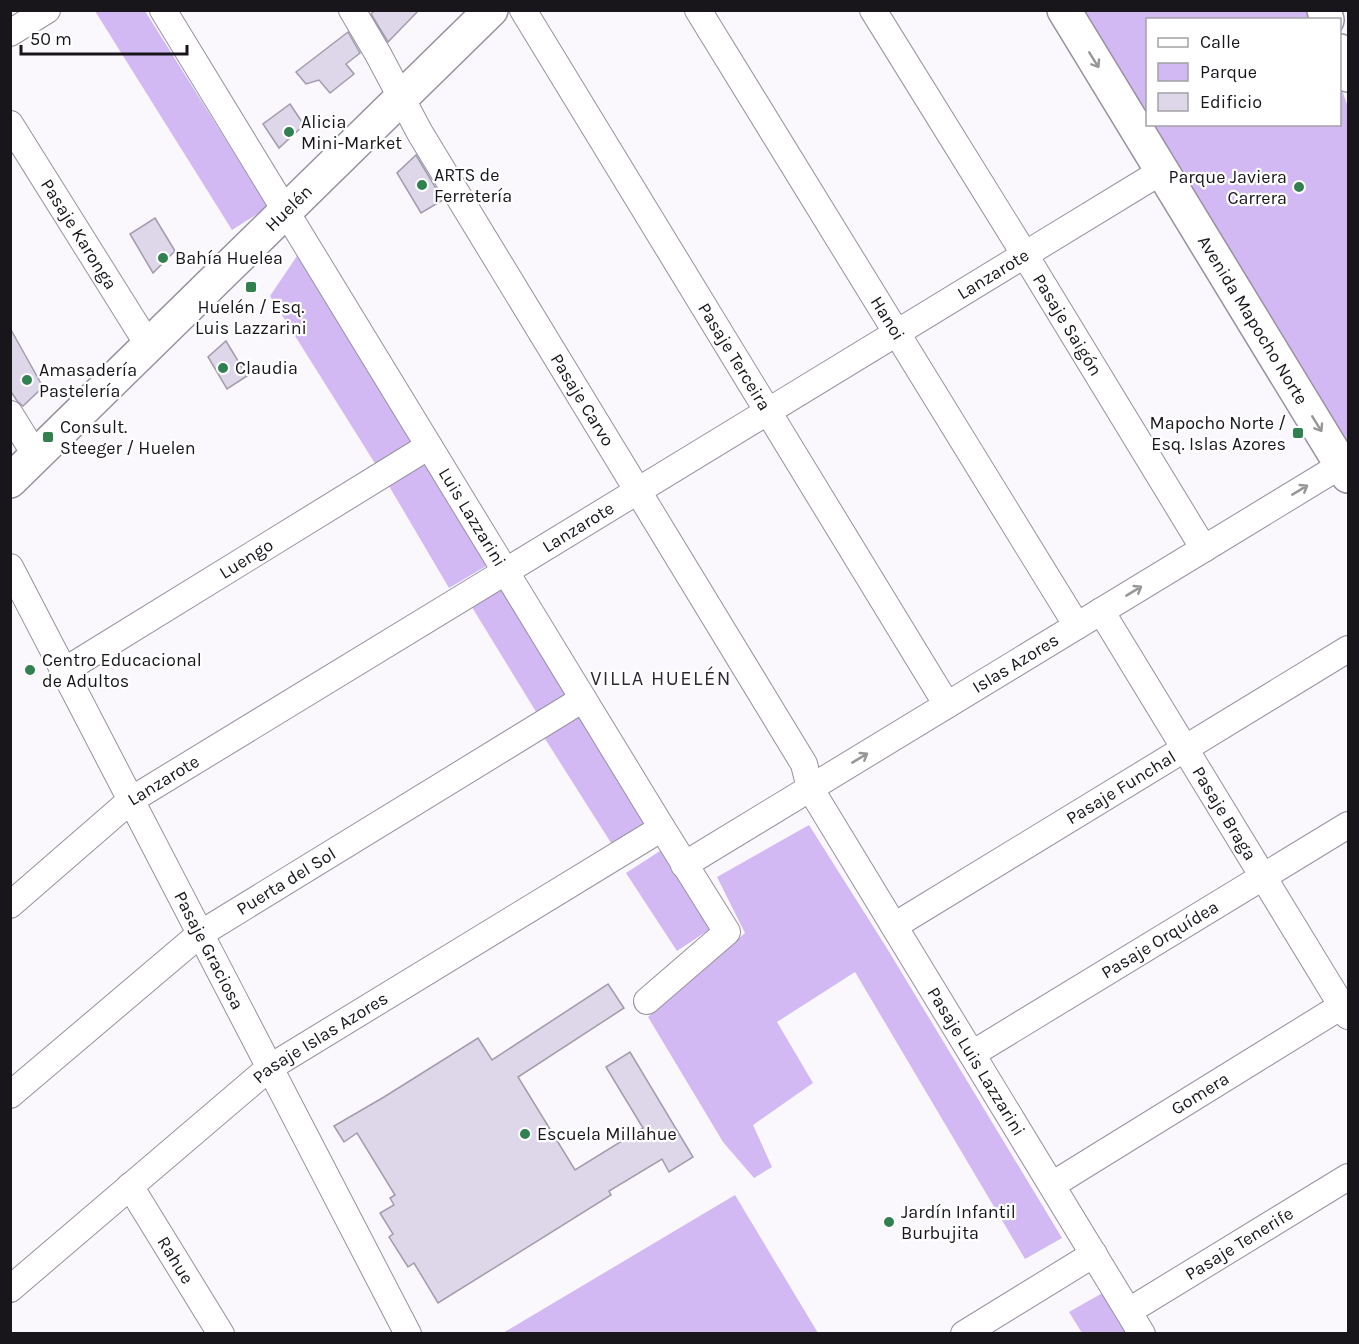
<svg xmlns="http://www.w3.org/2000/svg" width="1359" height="1344" font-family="Karla,sans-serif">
  <rect width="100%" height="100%" fill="#faf8fc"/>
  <!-- green -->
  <path fill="#d2b9f4" d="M 95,11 L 145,11 L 268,207 L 232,230 Z
    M 1075,11 L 1311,11 L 1315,19 L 1148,20 L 1148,124 L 1340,124 L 1340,84 L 1348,107 L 1348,444 L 1344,442 Z
    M 297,256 L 412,442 L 376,465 L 270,296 Z
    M 427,463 L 488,565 L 449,588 L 389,486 Z
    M 503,584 L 571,695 L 538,715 L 470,604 Z
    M 578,713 L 648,826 L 613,846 L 542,734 Z
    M 809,825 L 888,950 L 1062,1238 L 1025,1259 L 855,972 L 777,1022 L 813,1083 L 753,1125 L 772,1167 L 754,1178 L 723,1142 L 648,1017 L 745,933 L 717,877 Z
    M 660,851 L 710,929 L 677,951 L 626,873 Z
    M 735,1195 L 818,1333 L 503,1333 Z
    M 1106,1291 L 1131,1333 L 1082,1333 L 1069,1312 Z"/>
  <!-- building -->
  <path fill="#ded6e9" stroke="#a29bac" stroke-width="1.5" d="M 375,10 L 419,10 L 388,42 L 371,14 Z
    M 348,32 L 360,53 L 346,64 L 354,74 L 330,93 L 319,80 L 306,84 L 296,72 Z
    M 290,104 L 304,125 L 279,148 L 263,124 Z
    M 416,155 L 443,200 L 421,213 L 397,173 Z
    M 155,218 L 175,251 L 153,273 L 130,234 Z
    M 10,328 L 43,387 L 23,406 L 17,401 L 10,390 Z
    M 226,341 L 247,376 L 227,389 L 208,357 Z
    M 608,984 L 624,1008 L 518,1077 L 575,1170 L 643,1128 L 606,1067 L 630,1052 L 693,1157 L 669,1172 L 662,1159 L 609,1191 L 611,1195 L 438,1303 L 414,1263 L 408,1267 L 389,1237 L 393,1234 L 380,1213 L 394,1205 L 390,1198 L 395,1195 L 357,1133 L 344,1142 L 334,1126 L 384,1097 L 478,1038 L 492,1060 Z"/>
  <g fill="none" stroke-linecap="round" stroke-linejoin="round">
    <!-- street casing -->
    <g stroke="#9790a1" stroke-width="28">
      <g id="street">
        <path id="s1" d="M 163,10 L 662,828 L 727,932 L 647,1001"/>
        <path id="s2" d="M 352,10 L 378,54 L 420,133 L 804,764 L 810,788 L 1142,1334"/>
        <path id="s3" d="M 523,10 L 947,705"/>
        <path id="s4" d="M 698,10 L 1077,626"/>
        <path id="s5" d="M 873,10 L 1025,255 L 1204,549"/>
        <path d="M 10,33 L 47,10"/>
        <path id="s6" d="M 10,124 L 149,346"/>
        <path d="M 10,414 L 36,456"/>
        <path id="s7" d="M 10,567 L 408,1334"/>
        <path id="s8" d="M 1101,611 L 1348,1016"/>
        <path id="s9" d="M 64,671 L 429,446"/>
        <path id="s10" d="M 684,865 L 1348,461"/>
        <path id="s11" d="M 10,905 L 131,800 L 1162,171"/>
        <path id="s12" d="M 894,926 L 1348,649"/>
        <path id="s13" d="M 972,1054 L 1348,825"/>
        <path id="s14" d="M 10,1095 L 200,934 L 583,699"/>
        <path id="s15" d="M 1052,1185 L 1348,1002"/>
        <path id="s16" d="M 130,1186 L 221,1334"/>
        <path id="s17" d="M 10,1289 L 269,1068 L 662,828"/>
        <path id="s18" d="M 1129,1311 L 1348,1177"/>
        <path d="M 964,1334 L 1094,1254"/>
      </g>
    </g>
    <!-- secondary casing -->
    <g stroke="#9790a1" stroke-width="36">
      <g id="secondary">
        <path id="s19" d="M 1064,10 L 1348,476"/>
        <path d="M 1324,10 L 1327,20"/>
        <path d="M 1340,51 L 1348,75"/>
        <path id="s20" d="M 10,481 L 491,10"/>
      </g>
    </g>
    <!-- street -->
    <use href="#street" stroke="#fff" stroke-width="26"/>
    <!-- secondary -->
    <use href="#secondary" stroke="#fff" stroke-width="33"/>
  </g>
  <!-- one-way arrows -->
  <defs><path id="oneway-shaft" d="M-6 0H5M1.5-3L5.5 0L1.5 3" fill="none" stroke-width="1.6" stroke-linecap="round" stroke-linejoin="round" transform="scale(1.5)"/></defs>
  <g stroke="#979698">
    <use href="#oneway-shaft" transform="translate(1094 60) rotate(58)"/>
    <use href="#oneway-shaft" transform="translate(1317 424) rotate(58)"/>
    <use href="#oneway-shaft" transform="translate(1300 490) rotate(-31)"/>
    <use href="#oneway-shaft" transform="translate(1134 591) rotate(-31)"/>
    <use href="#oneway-shaft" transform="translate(860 758) rotate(-31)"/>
  </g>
  <!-- markers -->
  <g fill="#318050" stroke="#fff" stroke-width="2">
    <circle cx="289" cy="132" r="6"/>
    <circle cx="422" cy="185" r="6"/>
    <circle cx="1299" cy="187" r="6"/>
    <circle cx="163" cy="258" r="6"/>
    <rect x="245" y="281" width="12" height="12" rx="3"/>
    <circle cx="223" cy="368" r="6"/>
    <circle cx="27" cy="380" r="6"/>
    <rect x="1292" y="427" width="12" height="12" rx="3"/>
    <rect x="42" y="431" width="12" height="12" rx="3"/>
    <circle cx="30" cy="670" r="6"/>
    <circle cx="525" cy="1134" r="6"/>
    <circle cx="889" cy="1222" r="6"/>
  </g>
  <g text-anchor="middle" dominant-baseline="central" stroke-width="4.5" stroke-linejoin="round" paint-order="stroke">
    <!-- poi labels -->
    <g font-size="18" fill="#18151b" stroke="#fff" text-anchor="start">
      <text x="301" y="122">Alicia<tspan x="301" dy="21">Mini-Market</tspan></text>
      <text x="434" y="175">ARTS de<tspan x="434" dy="21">Ferretería</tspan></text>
      <text x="1287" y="177" text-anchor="end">Parque Javiera<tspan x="1287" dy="21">Carrera</tspan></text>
      <text x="175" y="258">Bahía Huelea</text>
      <text x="251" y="307" text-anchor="middle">Huelén / Esq.<tspan x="251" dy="21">Luis Lazzarini</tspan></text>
      <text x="235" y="368">Claudia</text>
      <text x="39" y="370">Amasadería<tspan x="39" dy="21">Pastelería</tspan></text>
      <text x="1286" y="423" text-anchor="end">Mapocho Norte /<tspan x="1286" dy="21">Esq. Islas Azores</tspan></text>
      <text x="60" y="427">Consult.<tspan x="60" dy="21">Steeger / Huelen</tspan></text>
      <text x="42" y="660">Centro Educacional<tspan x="42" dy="21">de Adultos</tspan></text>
      <text x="537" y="1134">Escuela Millahue</text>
      <text x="901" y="1212">Jardín Infantil<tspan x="901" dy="21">Burbujita</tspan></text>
    </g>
    <!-- street labels -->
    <g font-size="18" fill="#18151b" stroke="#fff">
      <text stroke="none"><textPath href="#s20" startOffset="390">Huelén</textPath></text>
      <text stroke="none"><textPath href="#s6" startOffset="130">Pasaje Karonga</textPath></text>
      <text stroke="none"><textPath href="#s11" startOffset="1170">Lanzarote</textPath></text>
      <text stroke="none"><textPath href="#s4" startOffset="362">Hanoi</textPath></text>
      <text stroke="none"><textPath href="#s19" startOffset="363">Avenida Mapocho Norte</textPath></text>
      <text stroke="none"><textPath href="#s5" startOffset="370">Pasaje Saigón</textPath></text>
      <text stroke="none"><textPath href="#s3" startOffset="406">Pasaje Terceira</textPath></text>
      <text stroke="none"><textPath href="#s2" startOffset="453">Pasaje Carvo</textPath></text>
      <text stroke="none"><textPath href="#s1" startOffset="594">Luis Lazzarini</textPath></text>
      <text stroke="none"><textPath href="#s11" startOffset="684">Lanzarote</textPath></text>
      <text stroke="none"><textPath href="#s9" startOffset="214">Luengo</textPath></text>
      <text stroke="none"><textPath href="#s10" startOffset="388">Islas Azores</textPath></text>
      <text stroke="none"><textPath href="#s11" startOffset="198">Lanzarote</textPath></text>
      <text stroke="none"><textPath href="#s12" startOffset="266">Pasaje Funchal</textPath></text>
      <text stroke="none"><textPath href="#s8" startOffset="237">Pasaje Braga</textPath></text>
      <text stroke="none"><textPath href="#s14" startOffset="350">Puerta del Sol</textPath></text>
      <text stroke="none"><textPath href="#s13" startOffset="220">Pasaje Orquídea</textPath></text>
      <text stroke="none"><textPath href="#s7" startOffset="432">Pasaje Graciosa</textPath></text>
      <text stroke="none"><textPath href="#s17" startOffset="400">Pasaje Islas Azores</textPath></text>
      <text stroke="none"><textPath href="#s2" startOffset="1224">Pasaje Luis Lazzarini</textPath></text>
      <text stroke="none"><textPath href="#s15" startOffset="174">Gomera</textPath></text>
      <text stroke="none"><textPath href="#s18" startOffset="129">Pasaje Tenerife</textPath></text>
      <text stroke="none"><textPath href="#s16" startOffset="87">Rahue</textPath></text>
    </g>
    <!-- neighbourhood labels -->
    <g font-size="20" letter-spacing="1.5" fill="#2d2735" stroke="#fff">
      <text x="661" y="678">VILLA HUELÉN</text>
    </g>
  </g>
  <!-- border -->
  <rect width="1359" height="1344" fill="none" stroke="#18151b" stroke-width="24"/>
  <!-- legend -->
  <rect x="1146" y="18" width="195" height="108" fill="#ffffff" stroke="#a3a1a4" stroke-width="1.5"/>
  <rect x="1158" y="38" width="30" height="9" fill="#ffffff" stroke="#a3a1a4" stroke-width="1.5"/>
  <text x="1200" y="48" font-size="18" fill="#18151b">Calle</text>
  <rect x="1158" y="63" width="30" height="18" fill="#d2b9f4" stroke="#a3a1a4" stroke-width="1.5"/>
  <text x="1200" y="78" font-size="18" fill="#18151b">Parque</text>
  <rect x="1158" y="93" width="30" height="18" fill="#ded6e9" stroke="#a3a1a4" stroke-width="1.5"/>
  <text x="1200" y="108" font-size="18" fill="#18151b">Edificio</text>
  <!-- scale -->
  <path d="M21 45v9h166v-9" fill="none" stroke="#18151b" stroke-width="3"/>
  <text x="30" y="45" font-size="18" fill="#18151b" stroke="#ffffff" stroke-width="4.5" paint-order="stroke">50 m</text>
</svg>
